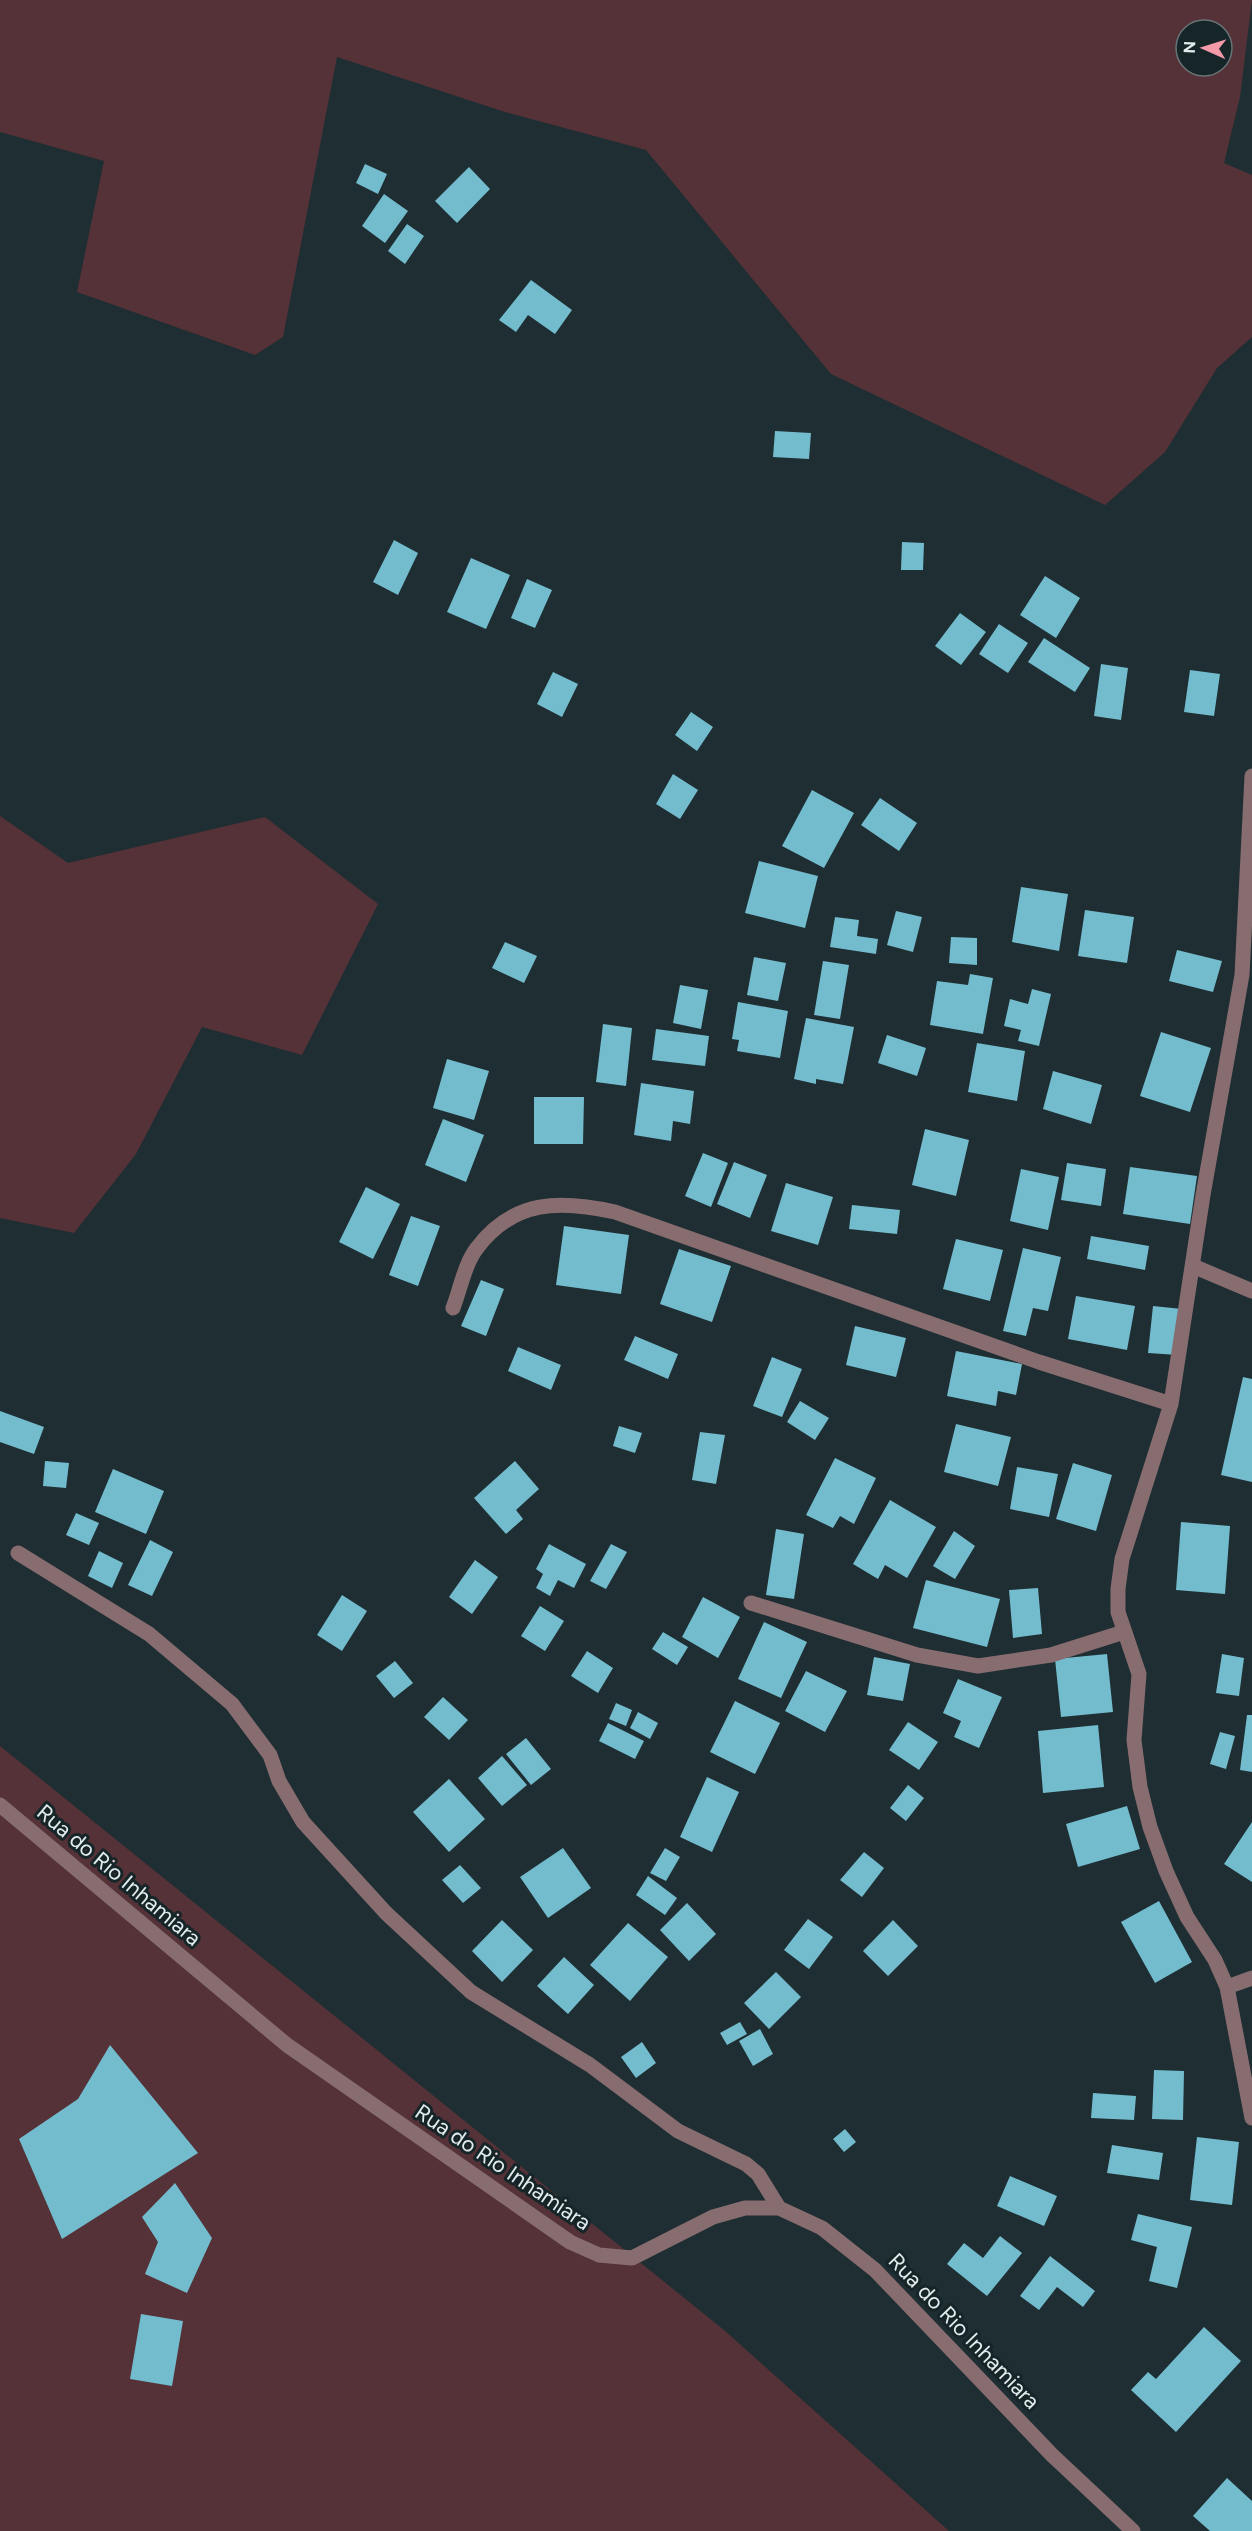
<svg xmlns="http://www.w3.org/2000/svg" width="1252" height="2531" font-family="Figtree,sans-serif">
  <rect width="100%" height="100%" fill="#1f2e32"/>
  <!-- green -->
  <path fill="#543237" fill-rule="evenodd" d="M 0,0 L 1252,0 L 1240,97 L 1224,163 L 1252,175 L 1252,337 L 1217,368 L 1165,452 L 1105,505 L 831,374 L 646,150 L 505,112 L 337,57 L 283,337 L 255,355 L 77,292 L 104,161 L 0,132 ZM 1186,30 L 1222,30 L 1222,66 L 1186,66 Z
    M 0,816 L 68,863 L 265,817 L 378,904 L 302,1055 L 202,1027 L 136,1154 L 74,1233 L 0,1218 Z
    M 0,1746 L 724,2330 L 949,2531 L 0,2531 Z"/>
  <!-- building -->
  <path fill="#73bcce" d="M 365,164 L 387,174 L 378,194 L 356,183 Z
    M 469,167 L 490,189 L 457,223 L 435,201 Z
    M 384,194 L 408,211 L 385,243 L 362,226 Z
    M 407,224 L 424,236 L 405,264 L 388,251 Z
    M 531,280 L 572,310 L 555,334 L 528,315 L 516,332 L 499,320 Z
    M 775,431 L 811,433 L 809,459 L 773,457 Z
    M 394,540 L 418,553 L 398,595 L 373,582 Z
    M 902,542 L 924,543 L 923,570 L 901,570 Z
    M 471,558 L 510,575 L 486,629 L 447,612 Z
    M 1045,576 L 1080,598 L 1056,638 L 1020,615 Z
    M 527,579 L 552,590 L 535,628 L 511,618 Z
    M 960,613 L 986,632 L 961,665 L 935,646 Z
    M 999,624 L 1028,643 L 1008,673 L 979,654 Z
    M 1044,638 L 1090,668 L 1075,692 L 1028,662 Z
    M 1101,664 L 1128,668 L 1121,720 L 1094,716 Z
    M 1190,670 L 1220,674 L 1214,716 L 1184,712 Z
    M 553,672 L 578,684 L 562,717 L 537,704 Z
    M 691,712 L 713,727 L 697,751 L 675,735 Z
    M 673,774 L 698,790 L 680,819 L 656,804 Z
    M 812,790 L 854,813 L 824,868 L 782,846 Z
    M 880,798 L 917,823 L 899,851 L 861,825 Z
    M 759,861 L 818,876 L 805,928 L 745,913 Z
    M 1021,887 L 1068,894 L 1059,951 L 1012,942 Z
    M 1085,910 L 1134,917 L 1127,963 L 1078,956 Z
    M 896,911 L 922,917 L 913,952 L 887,945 Z
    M 835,917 L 859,920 L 857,936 L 878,939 L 876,954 L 830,947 Z
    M 951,937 L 977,938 L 977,965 L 949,963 Z
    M 505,942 L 537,956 L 524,983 L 492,968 Z
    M 1177,950 L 1222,961 L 1213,992 L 1169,981 Z
    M 754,957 L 786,963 L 778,1001 L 747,995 Z
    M 823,961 L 849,965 L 840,1019 L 814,1015 Z
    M 970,974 L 993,978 L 983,1034 L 930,1025 L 937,981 L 968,985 Z
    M 680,985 L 708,990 L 701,1029 L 673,1023 Z
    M 1032,989 L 1051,994 L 1039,1046 L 1018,1041 L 1021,1030 L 1004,1026 L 1010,999 L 1028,1004 Z
    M 738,1002 L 788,1011 L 780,1058 L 737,1051 L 739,1040 L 732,1039 Z
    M 806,1018 L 854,1027 L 843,1084 L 816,1079 L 816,1084 L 794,1079 Z
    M 603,1024 L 632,1028 L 626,1086 L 596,1082 Z
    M 656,1029 L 709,1036 L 705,1066 L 652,1060 Z
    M 1161,1032 L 1211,1048 L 1190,1112 L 1140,1096 Z
    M 887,1035 L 926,1048 L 917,1076 L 878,1063 Z
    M 977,1043 L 1025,1051 L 1017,1101 L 968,1092 Z
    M 447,1059 L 489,1071 L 474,1120 L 433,1108 Z
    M 1053,1071 L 1102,1085 L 1091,1124 L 1043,1109 Z
    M 641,1083 L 694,1091 L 690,1124 L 673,1121 L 671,1141 L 634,1135 Z
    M 534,1097 L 584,1097 L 583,1144 L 534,1144 Z
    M 443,1119 L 484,1135 L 466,1182 L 425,1165 Z
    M 925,1129 L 969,1140 L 956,1196 L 912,1185 Z
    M 703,1153 L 728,1163 L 711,1207 L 685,1196 Z
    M 734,1162 L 767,1175 L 750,1218 L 717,1204 Z
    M 1067,1163 L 1106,1169 L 1101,1206 L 1061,1200 Z
    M 1130,1167 L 1197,1176 L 1190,1224 L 1123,1214 Z
    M 1021,1169 L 1059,1177 L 1048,1230 L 1010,1221 Z
    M 786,1183 L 833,1197 L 818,1245 L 771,1231 Z
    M 366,1187 L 400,1204 L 373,1259 L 339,1242 Z
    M 852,1205 L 900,1210 L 897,1234 L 849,1229 Z
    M 411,1216 L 440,1226 L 418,1286 L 389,1275 Z
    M 564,1226 L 629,1235 L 621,1294 L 556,1285 Z
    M 1091,1236 L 1149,1246 L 1145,1270 L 1087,1259 Z
    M 956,1239 L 1003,1250 L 990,1301 L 943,1289 Z
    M 1023,1248 L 1061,1257 L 1048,1311 L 1033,1308 L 1026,1336 L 1003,1331 Z
    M 679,1249 L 731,1266 L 712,1322 L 660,1304 Z
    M 481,1280 L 504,1289 L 486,1336 L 461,1326 Z
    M 1076,1296 L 1135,1306 L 1127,1350 L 1068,1339 Z
    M 1153,1306 L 1182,1309 L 1178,1355 L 1148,1353 Z
    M 855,1326 L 906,1338 L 896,1377 L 846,1365 Z
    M 635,1336 L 678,1354 L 668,1379 L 624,1360 Z
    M 518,1347 L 561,1365 L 551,1390 L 508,1371 Z
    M 956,1351 L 1022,1364 L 1016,1395 L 998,1391 L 996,1406 L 947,1396 Z
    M 772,1357 L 802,1369 L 782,1417 L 753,1406 Z
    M 1243,1377 L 1252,1379 L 1252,1482 L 1221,1475 Z
    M 800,1401 L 829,1418 L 815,1440 L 787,1422 Z
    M 0,1411 L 44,1427 L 34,1454 L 0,1442 Z
    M 956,1424 L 1011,1437 L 998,1486 L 944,1472 Z
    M 619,1426 L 642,1433 L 635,1453 L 613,1446 Z
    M 700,1432 L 725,1435 L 716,1484 L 692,1480 Z
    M 835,1458 L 876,1478 L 854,1524 L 840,1516 L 833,1528 L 806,1515 Z
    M 45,1461 L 69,1463 L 66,1488 L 43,1486 Z
    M 515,1461 L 539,1489 L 516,1510 L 523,1519 L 506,1534 L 474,1498 Z
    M 1073,1463 L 1112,1475 L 1096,1531 L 1056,1519 Z
    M 1017,1467 L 1058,1474 L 1049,1517 L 1010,1509 Z
    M 113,1469 L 164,1491 L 146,1534 L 95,1512 Z
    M 890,1500 L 936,1527 L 907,1578 L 885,1565 L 878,1579 L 853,1564 Z
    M 76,1513 L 99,1523 L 89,1545 L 66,1535 Z
    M 1181,1522 L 1230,1526 L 1225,1594 L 1176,1590 Z
    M 776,1529 L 804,1534 L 794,1599 L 766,1595 Z
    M 954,1531 L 975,1546 L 955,1579 L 933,1566 Z
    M 150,1540 L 173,1552 L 152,1596 L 128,1585 Z
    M 549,1544 L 586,1564 L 574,1588 L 558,1580 L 550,1596 L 536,1588 L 543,1574 L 536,1569 Z
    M 611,1544 L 627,1552 L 606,1589 L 590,1581 Z
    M 99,1551 L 123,1563 L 112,1588 L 88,1576 Z
    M 475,1560 L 498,1577 L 472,1614 L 449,1597 Z
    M 926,1580 L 1000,1599 L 987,1647 L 913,1628 Z
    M 1038,1588 L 1042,1634 L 1013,1638 L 1009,1590 Z
    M 342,1595 L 367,1611 L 342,1651 L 317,1635 Z
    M 703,1597 L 740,1617 L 718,1658 L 682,1637 Z
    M 540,1606 L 564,1621 L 545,1651 L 521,1636 Z
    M 764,1622 L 807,1642 L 781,1698 L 738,1679 Z
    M 663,1632 L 688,1647 L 677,1665 L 652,1649 Z
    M 587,1651 L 613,1668 L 598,1693 L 571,1676 Z
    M 1107,1654 L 1113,1712 L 1061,1717 L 1055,1659 Z
    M 1222,1654 L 1244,1658 L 1239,1696 L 1216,1693 Z
    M 874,1657 L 910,1664 L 903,1701 L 867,1695 Z
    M 395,1661 L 413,1683 L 394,1698 L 376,1676 Z
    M 806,1671 L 847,1691 L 825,1732 L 785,1711 Z
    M 958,1679 L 1002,1697 L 979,1748 L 954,1737 L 961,1721 L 943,1713 Z
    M 443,1697 L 468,1720 L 449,1740 L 424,1717 Z
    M 735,1701 L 780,1723 L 755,1774 L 710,1752 Z
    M 616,1703 L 632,1710 L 626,1726 L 609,1719 Z
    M 638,1712 L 658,1723 L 650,1739 L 630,1728 Z
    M 1247,1715 L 1252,1715 L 1252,1772 L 1240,1770 Z
    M 908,1722 L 938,1742 L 919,1770 L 889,1750 Z
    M 608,1723 L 644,1741 L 635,1759 L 599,1741 Z
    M 1098,1725 L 1104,1787 L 1043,1793 L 1038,1731 Z
    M 1220,1732 L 1235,1736 L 1226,1769 L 1210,1764 Z
    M 526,1738 L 551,1769 L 531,1785 L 506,1754 Z
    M 502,1756 L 527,1785 L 502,1806 L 478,1778 Z
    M 707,1777 L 739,1792 L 712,1852 L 680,1837 Z
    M 449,1779 L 485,1819 L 449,1852 L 413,1812 Z
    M 908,1785 L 924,1798 L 906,1821 L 890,1808 Z
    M 1127,1806 L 1140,1849 L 1078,1867 L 1066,1824 Z
    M 1252,1822 L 1252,1882 L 1224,1864 Z
    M 563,1848 L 591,1888 L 548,1918 L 520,1877 Z
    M 665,1848 L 680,1857 L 666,1881 L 650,1873 Z
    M 864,1852 L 884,1868 L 862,1897 L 840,1880 Z
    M 460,1865 L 481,1888 L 463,1903 L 442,1880 Z
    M 648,1876 L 677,1898 L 665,1915 L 636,1895 Z
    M 1159,1901 L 1192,1962 L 1155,1983 L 1121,1922 Z
    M 687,1903 L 716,1934 L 689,1961 L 660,1930 Z
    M 808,1919 L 833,1937 L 809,1969 L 784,1950 Z
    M 502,1920 L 533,1950 L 502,1982 L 472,1951 Z
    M 893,1920 L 918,1946 L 888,1976 L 863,1951 Z
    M 628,1923 L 668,1957 L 630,2001 L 590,1965 Z
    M 564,1957 L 594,1985 L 568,2014 L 537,1986 Z
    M 776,1972 L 801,1997 L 769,2029 L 744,2003 Z
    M 740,2022 L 747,2034 L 727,2045 L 720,2033 Z
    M 760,2029 L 773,2054 L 753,2066 L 739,2041 Z
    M 642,2042 L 656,2063 L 636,2078 L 621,2057 Z
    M 110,2045 L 198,2153 L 62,2239 L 19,2139 L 78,2099 Z
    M 1154,2070 L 1184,2071 L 1183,2120 L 1152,2119 Z
    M 1093,2093 L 1136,2096 L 1134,2120 L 1091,2118 Z
    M 845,2129 L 856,2142 L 844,2152 L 833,2139 Z
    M 1197,2137 L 1239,2142 L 1232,2205 L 1190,2200 Z
    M 1112,2145 L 1163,2153 L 1159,2180 L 1107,2173 Z
    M 1010,2176 L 1057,2196 L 1044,2226 L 997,2206 Z
    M 175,2183 L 212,2238 L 187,2293 L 145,2274 L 158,2242 L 142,2217 Z
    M 1138,2214 L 1192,2227 L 1177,2288 L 1149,2281 L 1157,2247 L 1131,2240 Z
    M 1000,2236 L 1022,2253 L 987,2296 L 947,2264 L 964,2243 L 983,2258 Z
    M 1050,2256 L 1095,2291 L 1083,2307 L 1057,2287 L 1039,2310 L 1020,2296 Z
    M 141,2314 L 183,2321 L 172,2386 L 130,2379 Z
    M 1204,2327 L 1241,2361 L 1176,2432 L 1131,2390 L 1148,2372 L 1156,2379 Z
    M 1227,2478 L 1252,2501 L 1252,2531 L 1210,2531 L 1193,2516 Z"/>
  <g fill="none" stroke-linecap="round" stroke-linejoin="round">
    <!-- minor -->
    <path stroke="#886d70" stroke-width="15" d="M 1252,776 L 1242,975 L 1203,1195 L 1171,1404 L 1122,1559 L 1118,1589 L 1118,1612 L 1139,1674 L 1134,1740 L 1140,1787 L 1150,1827 L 1166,1871 L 1187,1917 L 1215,1960 L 1227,1987 L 1252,2118
      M 1193,1266 L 1252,1291
      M 453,1308 C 460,1290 465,1263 477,1248 C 514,1199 561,1200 615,1212 L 1039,1362 L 1171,1404
      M 18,1553 L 149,1634 L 232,1704 L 270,1755 L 279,1781 L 303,1822 L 386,1913 L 471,1992 L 590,2065 L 678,2131 L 746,2164 L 758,2174 L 779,2208
      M 751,1603 L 917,1655 L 978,1666 L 1051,1655 L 1124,1632
      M 0,1805 L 287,2045 L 570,2242 L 599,2255 L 632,2258 L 713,2217 L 745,2208 L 779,2208 L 822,2228 L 875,2270 L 1052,2455 L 1133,2531
      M 1227,1987 L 1252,1978"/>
  </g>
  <g text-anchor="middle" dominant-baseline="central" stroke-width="6" stroke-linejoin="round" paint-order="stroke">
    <!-- street labels -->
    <g font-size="22" fill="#e2ebee" stroke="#162528">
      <text transform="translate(119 1875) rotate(40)">Rua do Rio Inhamiara</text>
      <text transform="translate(503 2167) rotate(34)">Rua do Rio Inhamiara</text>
      <text transform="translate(964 2331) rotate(46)">Rua do Rio Inhamiara</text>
    </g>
  </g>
  <!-- north arrow -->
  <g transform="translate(1204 48) rotate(273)"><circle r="28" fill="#162528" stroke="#687477" stroke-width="1.5"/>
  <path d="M0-4.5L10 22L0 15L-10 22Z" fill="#f39aa9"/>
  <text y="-9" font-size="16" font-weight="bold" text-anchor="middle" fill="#e2ebee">N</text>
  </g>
</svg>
